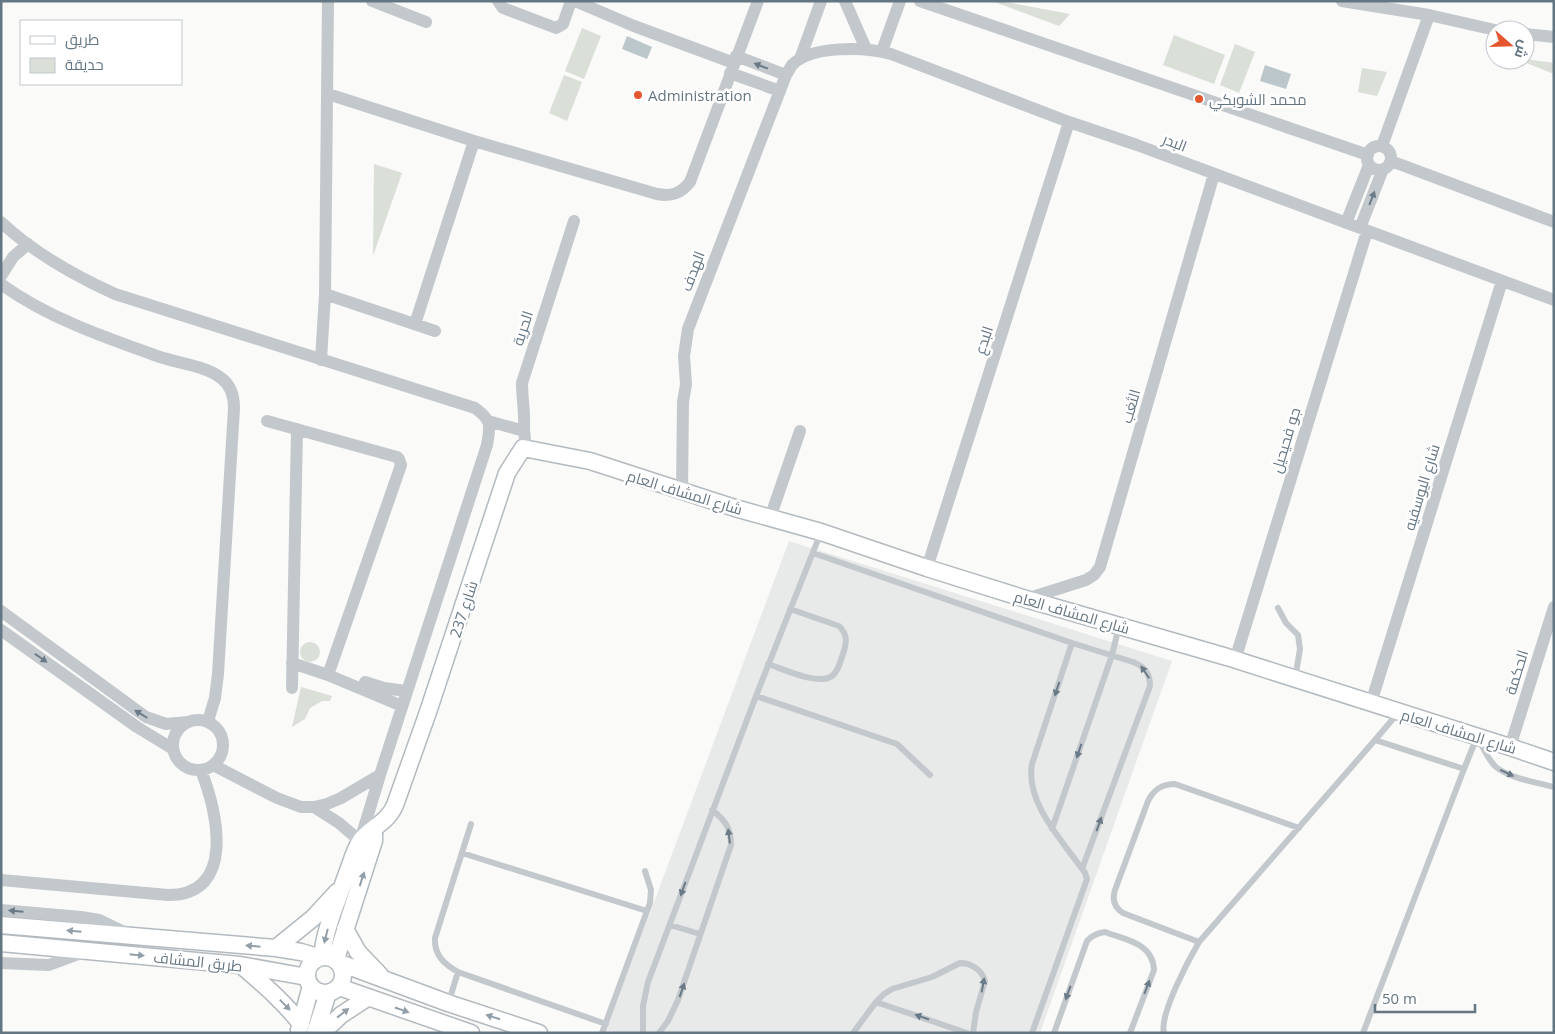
<svg xmlns="http://www.w3.org/2000/svg" width="1555" height="1034" font-family="'Open Sans',Cairo,sans-serif">
  <rect width="100%" height="100%" fill="#fafaf8"/>
  <!-- built -->
  <path fill="#e8e9e9" d="M 789,541 L 1172,661 L 1040,1033 L 605,1033 Z"/>
  <!-- green -->
  <path fill="#dadfd7" d="M 992,1 L 1000,1 L 1070,14 L 1059,26 Z
    M 582,28 L 601,36 L 584,79 L 565,71 Z
    M 1174,35 L 1225,55 L 1214,84 L 1163,65 Z
    M 1235,44 L 1255,52 L 1239,93 L 1220,85 Z
    M 1525,59 L 1554,63 L 1554,74 L 1519,60 L 1525,60 Z
    M 1362,68 L 1387,72 L 1377,96 L 1358,92 Z
    M 564,75 L 582,82 L 567,121 L 549,113 Z
    M 374,164 L 402,173 L 373,256 Z
    M300 652a10 10 0 1 1 20 0a10 10 0 1 1-20 0Z
    M 301,687 L 332,696 L 330,701 L 322,701 L 310,708 L 305,719 L 292,727 Z"/>
  <!-- water -->
  <path fill="#bbc7cb" d="M 627,36 L 652,47 L 647,59 L 622,49 Z
    M 1265,65 L 1291,74 L 1286,89 L 1260,81 Z"/>
  <g fill="none" stroke-linecap="round" stroke-linejoin="round">
    <!-- secondary casing -->
    <g stroke="#b3babf" stroke-width="19">
      <path id="secondary" d="M 1,925 L 276,948 L 301,952 L 318,957
        M 345,929 L 358,952 L 380,975
        M 1,943 L 240,965 L 307,977
        M 276,948 L 313,918 L 337,892
        M 322,956 C 325,928 337,902 346,876 C 351,864 354,850 361,840 C 372,827 388,822 395,805 L 428,712 L 507,473 L 523,448 L 590,461 L 735,508 L 821,532 L 927,568 L 1026,599 L 1227,657 L 1510,747 L 1554,762
        M307 975a18 18 0 1 1 36 0a18 18 0 1 1-36 0Z
        M 336,959 L 370,853 L 374,841 L 374,830
        M 340,963 L 448,1003 L 539,1033
        M 242,966 C 263,984 284,1002 301,1024
        M 339,987 L 471,1033
        M 299,1030 L 311,986
        M 315,1033 L 328,993
        M 322,1033 L 341,1015 L 367,998"/>
    </g>
    <!-- lane -->
    <path stroke="#c3c8cc" stroke-width="6" d="M 813,553 L 1072,643 L 1133,662 C 1145,667 1150,673 1150,686 L 1082,869
      M 1278,608 L 1286,623 L 1298,635 L 1300,649 L 1295,679
      M 768,664 C 783,669 819,686 832,676 C 839,671 841,659 844,651 C 847,641 847,634 839,626 L 790,609
      M 756,696 L 897,744 L 930,775
      M 1375,740 L 1398,713
      M 1479,740 C 1484,749 1488,760 1496,767 C 1511,779 1536,782 1554,787
      M 1464,769 L 1477,737
      M 471,824 L 435,938 C 434,955 444,964 458,972 L 606,1024
      M 1052,829 L 1112,655 L 1119,626
      M 462,853 L 647,911
      M 670,925 L 700,934
      M 1199,942 L 1123,913 C 1114,907 1112,899 1115,890 L 1148,801 C 1154,789 1162,784 1175,784 L 1299,828
      M 449,1001 L 458,972
      M 876,1002 L 967,1033
      M 602,1033 L 650,903 L 651,890 L 645,871
      M 643,1033 L 643,1006 L 648,982 L 756,696 L 821,532
      M 659,1033 L 668,1021 L 678,1000 L 731,845 C 731,828 725,820 712,810
      M 853,1033 L 876,1002 L 884,994 L 892,989 L 932,977 L 960,963 C 971,963 982,970 985,981 L 976,1012 L 973,1033
      M 1032,1033 L 1087,879 L 1085,873 C 1064,842 1025,804 1032,764 L 1072,643
      M 1054,1033 L 1087,941 C 1092,935 1097,933 1105,932 C 1126,940 1153,943 1154,970 L 1130,1033
      M 1164,1033 C 1159,1015 1189,959 1199,942 L 1375,740 L 1464,769 L 1363,1033"/>
    <!-- street -->
    <path stroke="#c3c8cc" stroke-width="12" d="M 372,1 L 426,22
      M 498,1 L 503,8 L 556,28 L 563,24 L 571,1
      M 575,1 L 634,26 L 734,63
      M 845,1 L 866,49
      M 920,1 L 1368,155
      M 1342,1 L 1429,15 L 1495,30
      M 1525,34 L 1554,37
      M 882,51 L 900,1
      M 736,56 L 786,75
      M 800,59 L 821,1
      M 730,73 L 780,91
      M 328,94 L 474,141 L 657,194 C 672,197 681,193 690,182 L 758,1
      M 1382,146 L 1429,15
      M1367 158a12 12 0 1 1 24 0a12 12 0 1 1-24 0Z
      M 1391,161 L 1554,222
      M 1,222 C 34,253 73,275 115,294 L 475,408 C 493,421 490,426 487,445 L 380,775 L 341,798 L 327,804 L 314,807 L 301,807 L 277,798 L 213,765
      M 1346,223 L 1369,165
      M 1360,228 L 1383,169
      M 1,276 L 13,257 L 28,244
      M 1,284 C 48,318 106,338 160,357 C 178,363 206,366 221,378 C 231,385 234,396 234,408 L 218,674 L 215,698 L 208,721
      M 325,294 L 435,331
      M 415,324 L 474,141
      M 321,360 L 325,294 L 328,1
      M 267,421 L 397,457 L 399,459 L 401,465 L 328,675
      M 488,421 L 524,431
      M 523,448 C 527,441 524,436 524,428 C 525,413 522,398 522,383 L 574,221
      M 682,490 L 683,402 L 686,384 L 684,356 L 688,329 L 786,75 C 788,72 790,68 792,65 C 811,45 866,47 891,54 L 1069,122 L 1137,145 L 1554,300
      M 770,518 L 800,431
      M 927,568 L 1069,122
      M 1026,599 L 1086,580 L 1094,575 L 1100,567 L 1214,174
      M 1,611 L 146,717 L 166,724 L 188,722
      M 1,630 L 137,727 L 173,749
      M 1235,660 L 1367,231
      M 292,663 L 328,675 L 402,706
      M 365,682 L 384,688 L 406,691
      M 292,688 L 297,429
      M 1371,703 L 1502,281
      M173 745a25 25 0 1 1 50 0a25 25 0 1 1-50 0Z
      M 1510,747 L 1554,607
      M 314,807 L 339,823 L 360,841 L 380,775
      M 1,880 L 168,895 C 237,895 217,812 201,770
      M 1,910 L 81,917 L 99,920 L 126,933
      M 1,963 L 49,965 L 84,952"/>
    <!-- secondary -->
    <use href="#secondary" stroke="#fff" stroke-width="16"/>
  </g>
  <!-- one-way arrows -->
  <defs><path id="oneway-solid" d="M-6-.8H1V-3.2L6.5 0L1 3.2V.8H-6Z" transform="scale(1.25)"/></defs>
  <g fill="#6a7a87">
    <use href="#oneway-solid" transform="translate(761 66) rotate(-159)"/>
    <use href="#oneway-solid" transform="translate(1372 198) rotate(-69)"/>
    <use href="#oneway-solid" transform="translate(41 658) rotate(35)"/>
    <use href="#oneway-solid" transform="translate(1145 672) rotate(-124)"/>
    <use href="#oneway-solid" transform="translate(1057 689) rotate(108)"/>
    <use href="#oneway-solid" transform="translate(141 714) rotate(-148)"/>
    <use href="#oneway-solid" transform="translate(1079 751) rotate(109)"/>
    <use href="#oneway-solid" transform="translate(1507 773) rotate(25)"/>
    <use href="#oneway-solid" transform="translate(1099 824) rotate(-70)"/>
    <use href="#oneway-solid" transform="translate(729 836) rotate(-97)"/>
    <use href="#oneway-solid" transform="translate(683 889) rotate(110)"/>
    <use href="#oneway-solid" transform="translate(16 911) rotate(-175)"/>
    <use href="#oneway-solid" transform="translate(983 985) rotate(-80)"/>
    <use href="#oneway-solid" transform="translate(1147 987) rotate(-69)"/>
    <use href="#oneway-solid" transform="translate(682 990) rotate(-71)"/>
    <use href="#oneway-solid" transform="translate(1068 993) rotate(110)"/>
    <use href="#oneway-solid" transform="translate(922 1017) rotate(-161)"/>
  </g>
  <g fill="#939fa8">
    <use href="#oneway-solid" transform="translate(362 879) rotate(-72)"/>
    <use href="#oneway-solid" transform="translate(74 931) rotate(-175)"/>
    <use href="#oneway-solid" transform="translate(326 936) rotate(104)"/>
    <use href="#oneway-solid" transform="translate(253 946) rotate(-175)"/>
    <use href="#oneway-solid" transform="translate(137 955) rotate(6)"/>
    <use href="#oneway-solid" transform="translate(285 1005) rotate(46)"/>
    <use href="#oneway-solid" transform="translate(402 1010) rotate(19)"/>
    <use href="#oneway-solid" transform="translate(343 1013) rotate(-38)"/>
    <use href="#oneway-solid" transform="translate(493 1017) rotate(-162)"/>
  </g>
  <!-- markers -->
  <g fill="#e4572e" stroke="#fff" stroke-width="2">
    <circle cx="638" cy="95" r="5"/>
    <circle cx="1199" cy="99" r="5"/>
  </g>
  <g text-anchor="middle" dominant-baseline="central" stroke-width="5" stroke-linejoin="round" paint-order="stroke">
    <!-- poi labels -->
    <g font-size="15" fill="#657683" stroke="#fff" text-anchor="start">
      <text x="648" y="95">Administration</text>
      <text x="1209" y="99">محمد الشوبكي</text>
    </g>
    <!-- street labels -->
    <g font-size="15" fill="#657683" stroke="#fff">
      <text transform="translate(1175 142) rotate(21)">البدر</text>
      <text transform="translate(692 271) rotate(-69)">الهدف</text>
      <text transform="translate(522 328) rotate(-72)">الحرية</text>
      <text transform="translate(983 340) rotate(-72)">البدع</text>
      <text transform="translate(1130 406) rotate(-74)">الثغب</text>
      <text transform="translate(1285 440) rotate(-73)">جو فحيحيل</text>
      <text transform="translate(1421 487) rotate(-73)">شارع اليوسفيه</text>
      <text transform="translate(685 492) rotate(17)">شارع المشاف العام</text>
      <text transform="translate(463 609) rotate(-72)">شارع 237</text>
      <text transform="translate(1072 612) rotate(16)">شارع المشاف العام</text>
      <text transform="translate(1516 672) rotate(-73)">الحكمة</text>
      <text transform="translate(1459 731) rotate(17)">شارع المشاف العام</text>
      <text transform="translate(198 961) rotate(6)">طريق المشاف</text>
    </g>
  </g>
  <!-- border -->
  <rect width="1555" height="1034" fill="none" stroke="#657683" stroke-width="5"/>
  <!-- legend -->
  <rect x="20" y="20" width="162" height="65" fill="#ffffff" stroke="#c1c8cd"/>
  <rect x="30" y="36" width="25" height="8" fill="#ffffff" stroke="#c1c8cd"/>
  <text x="65" y="45" font-size="15" fill="#657683">طريق</text>
  <rect x="30" y="58" width="25" height="15" fill="#dadfd7" stroke="#c1c8cd"/>
  <text x="65" y="70" font-size="15" fill="#657683">حديقة</text>
  <!-- north arrow -->
  <g transform="translate(1510 45) rotate(110)"><circle r="24" fill="#ffffff" stroke="#c1c8cd"/>
  <path d="M0-4L9 19L0 12L-9 19Z" fill="#e4572e"/>
  <text y="-8" font-size="14" font-weight="bold" text-anchor="middle" fill="#657683">ش</text>
  </g>
  <!-- scale -->
  <path d="M1375 1004v8h100v-8" fill="none" stroke="#657683" stroke-width="2.5"/>
  <text x="1382" y="1004" font-size="15" fill="#657683" stroke="#ffffff" stroke-width="4" paint-order="stroke">50 m</text>
</svg>
